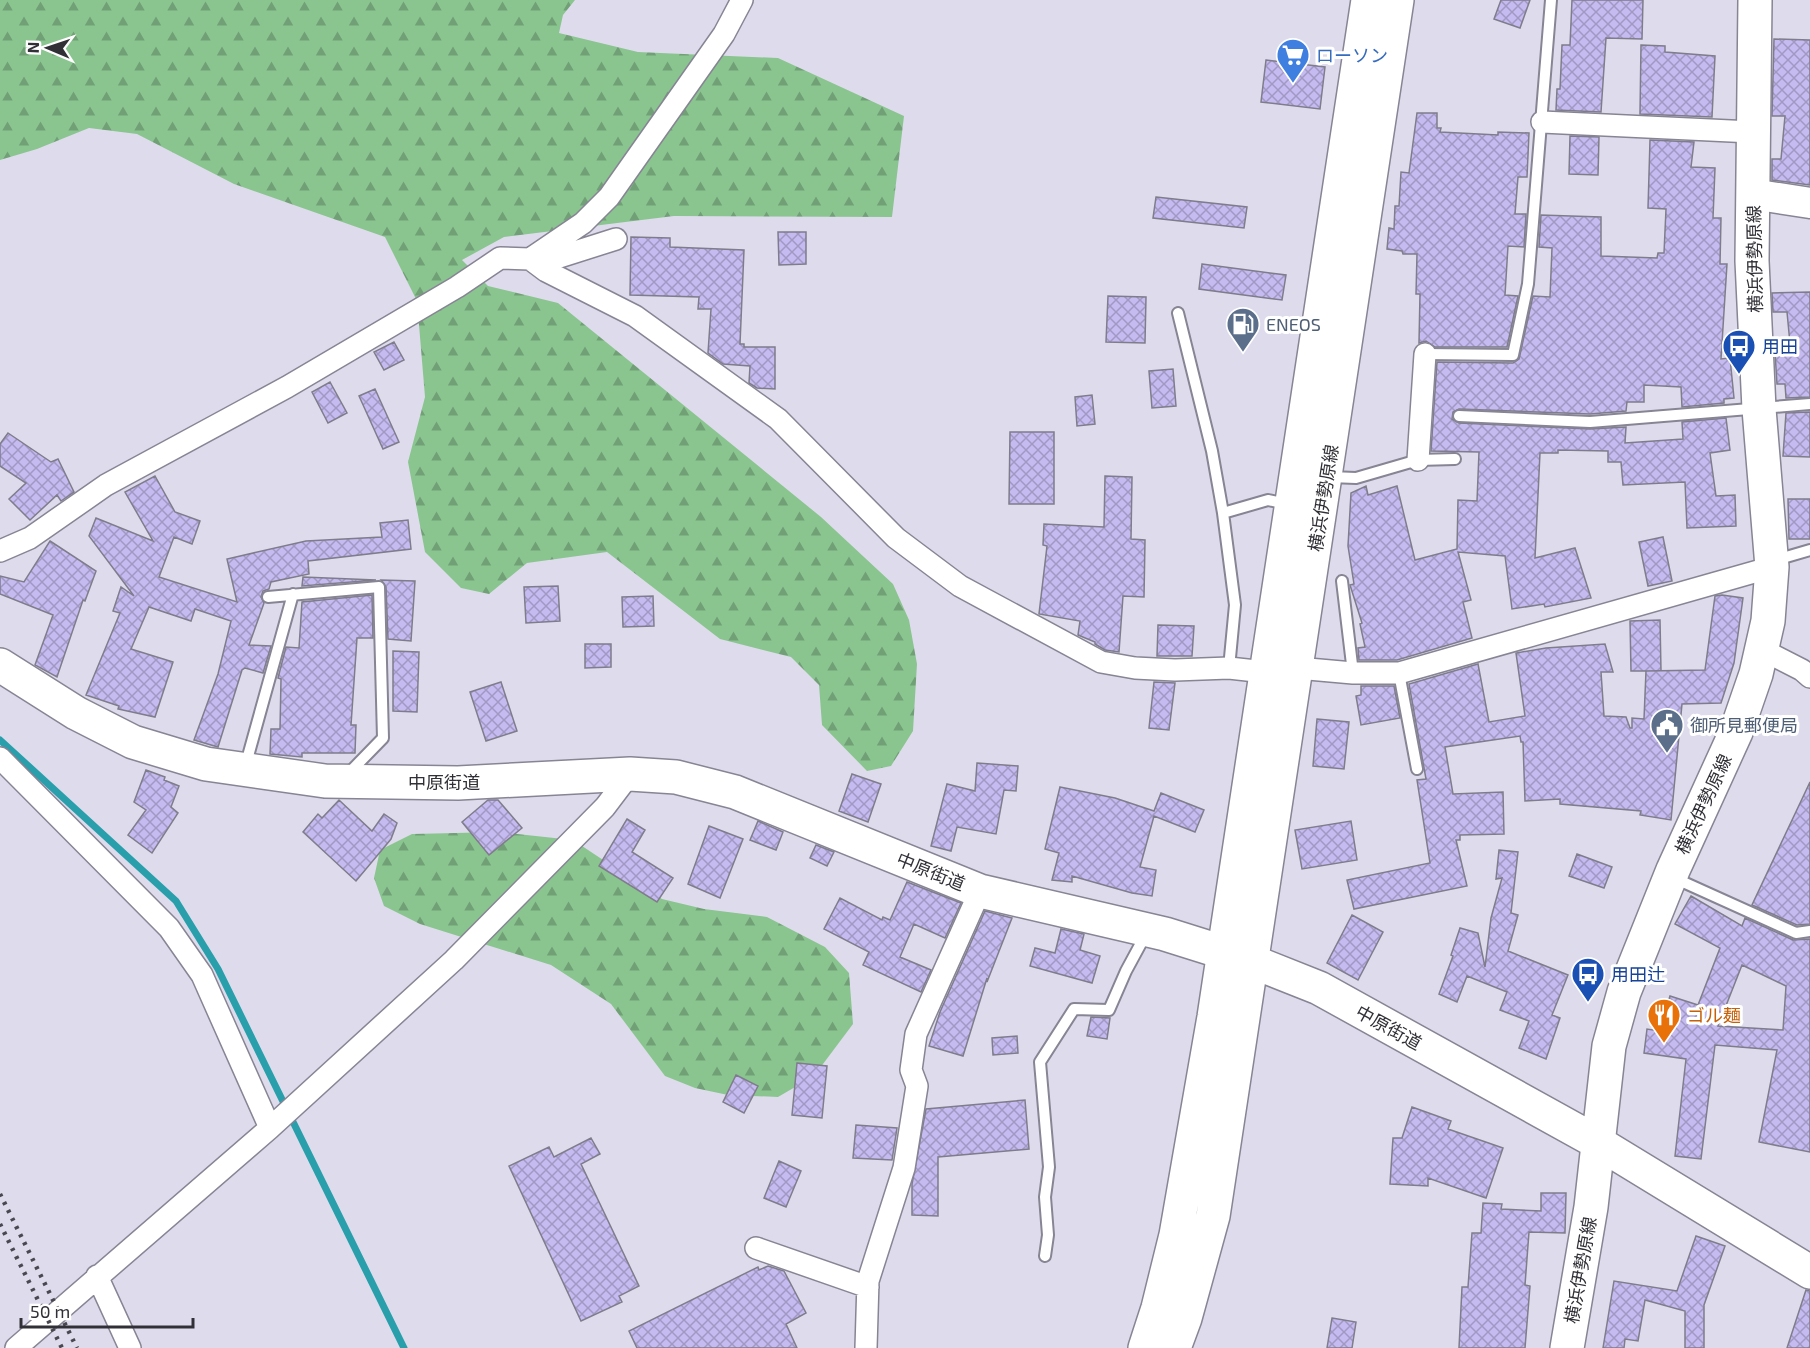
<svg xmlns="http://www.w3.org/2000/svg" width="1810" height="1348" font-family="'Exo 2','Noto Sans JP',sans-serif">
  <defs>
    <pattern id="forest-firs" width="22" height="20" patternUnits="userSpaceOnUse" patternTransform="scale(1.5)"><rect width="22" height="20" fill="#8ac590"/><path d="M5 1l3.5 6h-7zM16 11l3.5 6h-7z" fill="#71a076"/></pattern>
    <pattern id="building-cross-hatch" width="8" height="8" patternUnits="userSpaceOnUse" patternTransform="scale(1.5)"><rect width="8" height="8" fill="#c6bbf1"/><path d="M0 0l8 8M0 8l8-8" fill="none" stroke="#a198c4"/></pattern>
  </defs>
  <rect width="100%" height="100%" fill="#dedcec"/>
  <!-- forest -->
  <path fill="url(#forest-firs)" d="M 0,0 L 575,0 L 563,15 L 559,33 L 638,52 L 778,58 L 904,116 L 892,217 L 674,216 L 504,237 L 462,260 L 488,286 L 558,303 L 821,517 L 893,584 L 909,620 L 917,664 L 913,731 L 891,766 L 867,771 L 822,725 L 819,685 L 791,657 L 720,639 L 607,552 L 527,563 L 489,594 L 461,588 L 425,552 L 408,462 L 425,397 L 417,301 L 385,237 L 234,184 L 137,134 L 89,128 L 37,149 L 0,160 Z
    M 498,832 L 573,840 L 662,899 L 704,909 L 767,917 L 825,947 L 849,973 L 853,1024 L 814,1076 L 778,1097 L 728,1095 L 695,1088 L 665,1076 L 611,1004 L 551,965 L 420,924 L 384,906 L 374,878 L 380,850 L 412,834 Z"/>
  <g fill="none" stroke-linecap="round" stroke-linejoin="round">
    <!-- stream -->
    <path stroke="#299fac" stroke-width="7" d="M 0,740 L 176,901 L 218,969 L 404,1348"/>
  </g>
  <!-- building -->
  <path fill="url(#building-cross-hatch)" stroke="#7f7c8b" stroke-width="1.5" fill-rule="evenodd" d="M 1501,0 L 1530,0 L 1520,28 L 1494,19 Z
    M 1572,0 L 1643,0 L 1642,39 L 1606,38 L 1601,112 L 1556,110 L 1557,89 L 1560,89 L 1562,45 L 1570,45 Z
    M 1774,39 L 1810,40 L 1810,185 L 1772,180 L 1772,159 L 1781,159 L 1785,116 L 1772,116 Z
    M 1641,45 L 1665,46 L 1665,52 L 1715,56 L 1712,117 L 1640,114 Z
    M 1266,60 L 1325,67 L 1320,109 L 1261,102 Z
    M 1417,113 L 1437,113 L 1437,128 L 1441,128 L 1440,132 L 1498,135 L 1498,132 L 1529,133 L 1527,177 L 1518,177 L 1515,214 L 1526,214 L 1524,247 L 1508,246 L 1505,295 L 1518,296 L 1507,347 L 1435,347 L 1426,341 L 1419,343 L 1420,294 L 1416,294 L 1417,254 L 1403,254 L 1402,251 L 1387,249 L 1389,228 L 1394,229 L 1395,206 L 1399,206 L 1401,172 L 1409,173 Z
    M 1570,136 L 1599,137 L 1598,175 L 1569,174 Z
    M 1650,140 L 1694,142 L 1691,167 L 1715,168 L 1713,218 L 1721,218 L 1720,264 L 1727,264 L 1721,359 L 1730,358 L 1734,398 L 1724,399 L 1724,403 L 1682,407 L 1681,387 L 1644,385 L 1644,402 L 1627,402 L 1626,411 L 1590,414 L 1459,409 L 1453,412 L 1452,419 L 1459,423 L 1590,429 L 1626,427 L 1625,443 L 1683,439 L 1682,422 L 1726,418 L 1730,450 L 1710,453 L 1716,496 L 1735,495 L 1736,526 L 1687,528 L 1685,482 L 1623,485 L 1621,462 L 1608,462 L 1608,451 L 1558,450 L 1558,453 L 1540,453 L 1535,558 L 1575,548 L 1591,598 L 1545,607 L 1544,604 L 1512,609 L 1505,556 L 1458,552 L 1471,600 L 1463,602 L 1472,638 L 1397,660 L 1359,660 L 1358,648 L 1365,647 L 1360,624 L 1362,623 L 1350,585 L 1354,584 L 1348,546 L 1351,493 L 1366,486 L 1368,495 L 1397,486 L 1415,560 L 1457,549 L 1458,500 L 1477,501 L 1479,452 L 1431,451 L 1437,362 L 1513,363 L 1519,359 L 1533,296 L 1550,297 L 1552,248 L 1539,247 L 1541,215 L 1601,217 L 1601,256 L 1657,258 L 1658,253 L 1664,253 L 1666,209 L 1648,208 Z
    M 1156,197 L 1247,207 L 1244,228 L 1153,218 Z
    M 778,232 L 806,232 L 806,264 L 779,265 Z
    M 631,237 L 670,238 L 670,247 L 744,250 L 740,344 L 744,344 L 744,347 L 775,347 L 775,389 L 757,388 L 749,383 L 750,366 L 723,364 L 708,353 L 711,309 L 698,309 L 699,297 L 630,295 Z
    M 1202,264 L 1286,275 L 1282,300 L 1199,289 Z
    M 1810,292 L 1810,397 L 1786,398 L 1785,384 L 1777,384 L 1775,352 L 1791,354 L 1787,312 L 1773,312 L 1772,293 Z
    M 1108,296 L 1146,297 L 1145,343 L 1106,342 Z
    M 394,342 L 404,360 L 384,370 L 374,352 Z
    M 1173,369 L 1176,406 L 1152,408 L 1149,371 Z
    M 330,382 L 347,413 L 328,423 L 312,392 Z
    M 375,389 L 399,442 L 383,449 L 359,396 Z
    M 1092,395 L 1095,424 L 1077,426 L 1075,397 Z
    M 1810,412 L 1810,457 L 1783,456 L 1786,413 Z
    M 1010,432 L 1054,432 L 1054,504 L 1009,504 Z
    M 8,433 L 51,462 L 58,459 L 74,492 L 61,501 L 57,495 L 30,520 L 9,499 L 26,483 L 0,466 L 0,444 Z
    M 155,476 L 175,512 L 200,521 L 192,544 L 174,537 L 159,577 L 237,602 L 227,559 L 306,541 L 382,537 L 380,523 L 408,520 L 411,549 L 308,561 L 309,574 L 271,582 L 269,589 L 263,591 L 261,597 L 264,603 L 249,645 L 271,646 L 263,673 L 245,668 L 242,670 L 218,747 L 194,740 L 218,674 L 231,621 L 195,609 L 191,621 L 149,607 L 131,649 L 173,662 L 155,717 L 118,709 L 119,706 L 86,695 L 120,613 L 113,611 L 121,587 L 134,596 L 89,536 L 96,518 L 153,541 L 125,492 Z
    M 1105,476 L 1132,477 L 1131,539 L 1145,540 L 1144,597 L 1123,596 L 1119,652 L 1105,650 L 1095,644 L 1095,642 L 1078,635 L 1080,621 L 1039,614 L 1047,546 L 1043,545 L 1044,524 L 1104,527 Z
    M 1788,499 L 1810,499 L 1810,539 L 1789,539 Z
    M 1663,537 L 1672,581 L 1648,586 L 1639,542 Z
    M 50,541 L 96,571 L 85,601 L 83,600 L 57,677 L 35,665 L 53,615 L 0,594 L 0,576 L 24,582 Z
    M 303,577 L 376,580 L 302,586 Z
    M 381,580 L 415,581 L 411,641 L 388,639 L 386,587 Z
    M 558,586 L 560,621 L 526,623 L 524,587 Z
    M 372,595 L 373,638 L 357,638 L 351,725 L 356,725 L 355,753 L 302,753 L 302,757 L 270,754 L 271,729 L 280,729 L 281,679 L 278,678 L 286,647 L 299,648 L 302,602 Z
    M 1722,595 L 1743,598 L 1734,663 L 1721,703 L 1682,704 L 1671,820 L 1640,815 L 1641,811 L 1560,804 L 1560,799 L 1525,801 L 1523,742 L 1521,742 L 1520,736 L 1445,747 L 1453,794 L 1503,792 L 1504,834 L 1460,835 L 1460,840 L 1456,840 L 1467,886 L 1354,909 L 1347,880 L 1430,863 L 1417,780 L 1426,779 L 1409,684 L 1478,664 L 1489,722 L 1525,716 L 1516,653 L 1546,648 L 1605,644 L 1613,672 L 1601,672 L 1604,716 L 1626,717 L 1630,728 L 1632,728 L 1632,718 L 1644,719 L 1646,671 L 1705,670 L 1715,596 Z
    M 653,596 L 654,626 L 623,627 L 622,597 Z
    M 1660,620 L 1661,671 L 1631,671 L 1630,621 Z
    M 1158,625 L 1194,626 L 1192,656 L 1157,656 Z
    M 585,644 L 611,644 L 611,667 L 585,668 Z
    M 393,651 L 419,652 L 417,712 L 393,711 Z
    M 501,682 L 517,731 L 486,741 L 470,692 Z
    M 1154,682 L 1175,683 L 1169,730 L 1149,728 Z
    M 1361,686 L 1394,686 L 1400,718 L 1361,725 L 1356,696 L 1361,695 Z
    M 1317,719 L 1349,722 L 1344,769 L 1313,766 Z
    M 977,763 L 1018,766 L 1016,791 L 1004,790 L 996,834 L 957,827 L 951,851 L 931,846 L 947,784 L 975,791 Z
    M 146,770 L 165,777 L 164,780 L 179,786 L 171,807 L 178,813 L 152,853 L 128,835 L 146,810 L 134,802 Z
    M 852,774 L 881,784 L 868,822 L 839,811 Z
    M 1810,782 L 1810,924 L 1797,925 L 1752,905 Z
    M 1060,787 L 1115,798 L 1154,811 L 1161,793 L 1204,810 L 1195,832 L 1154,816 L 1140,867 L 1156,870 L 1152,896 L 1132,893 L 1072,876 L 1072,882 L 1052,880 L 1059,853 L 1045,849 Z
    M 339,800 L 372,831 L 384,814 L 397,823 L 391,839 L 356,881 L 303,832 L 318,814 L 322,818 Z
    M 488,800 L 498,800 L 522,828 L 489,855 L 462,822 Z
    M 627,819 L 645,830 L 632,852 L 673,878 L 657,902 L 599,866 Z
    M 758,821 L 783,832 L 776,850 L 750,840 Z
    M 1351,821 L 1357,860 L 1302,869 L 1295,830 Z
    M 709,826 L 743,839 L 720,898 L 688,884 Z
    M 816,845 L 834,852 L 827,866 L 810,858 Z
    M 1499,850 L 1518,852 L 1511,913 L 1518,915 L 1508,951 L 1568,975 L 1552,1015 L 1560,1018 L 1546,1059 L 1519,1048 L 1529,1021 L 1500,1010 L 1507,992 L 1467,976 L 1457,1002 L 1439,994 L 1453,956 L 1451,955 L 1460,928 L 1478,933 L 1485,967 L 1491,918 L 1502,878 L 1496,879 Z
    M 1577,854 L 1612,867 L 1604,888 L 1569,876 Z
    M 907,882 L 961,903 L 945,938 L 914,924 L 900,957 L 931,970 L 921,992 L 863,965 L 869,952 L 824,929 L 840,898 L 882,920 L 883,917 L 890,920 Z
    M 1691,896 L 1742,926 L 1745,918 L 1793,940 L 1810,939 L 1810,1152 L 1759,1142 L 1777,1050 L 1715,1045 L 1701,1159 L 1675,1156 L 1686,1059 L 1644,1053 L 1647,1029 L 1659,1031 L 1670,996 L 1698,1005 L 1720,948 L 1675,924 ZM 1742,965 L 1786,986 L 1783,1030 L 1718,1026 Z
    M 985,911 L 1012,918 L 987,982 L 987,978 L 963,1056 L 929,1046 L 940,1012 Z
    M 1352,915 L 1383,932 L 1358,980 L 1327,963 Z
    M 1061,929 L 1084,934 L 1080,950 L 1100,956 L 1092,983 L 1030,966 L 1035,948 L 1055,953 Z
    M 1091,1017 L 1110,1018 L 1107,1039 L 1087,1036 Z
    M 1017,1036 L 1018,1053 L 993,1055 L 992,1038 Z
    M 797,1063 L 827,1066 L 822,1118 L 792,1115 Z
    M 736,1075 L 758,1086 L 744,1113 L 723,1102 Z
    M 1025,1100 L 1029,1149 L 938,1157 L 938,1216 L 912,1215 L 912,1184 L 926,1109 Z
    M 1412,1107 L 1451,1121 L 1448,1129 L 1503,1148 L 1486,1198 L 1428,1178 L 1428,1186 L 1390,1184 L 1393,1138 L 1402,1138 Z
    M 856,1125 L 897,1128 L 892,1160 L 853,1158 Z
    M 591,1138 L 600,1154 L 581,1164 L 639,1286 L 619,1296 L 622,1302 L 581,1321 L 509,1166 L 549,1147 L 554,1157 Z
    M 779,1161 L 801,1171 L 786,1207 L 764,1198 Z
    M 1541,1193 L 1566,1193 L 1565,1233 L 1529,1232 L 1525,1285 L 1530,1286 L 1525,1348 L 1459,1348 L 1462,1287 L 1468,1287 L 1472,1233 L 1481,1233 L 1483,1203 L 1502,1204 L 1501,1209 L 1541,1211 Z
    M 1696,1236 L 1725,1246 L 1704,1305 L 1704,1348 L 1685,1348 L 1685,1311 L 1645,1300 L 1638,1341 L 1625,1339 L 1624,1348 L 1603,1348 L 1614,1281 L 1677,1291 Z
    M 768,1266 L 784,1271 L 806,1313 L 786,1324 L 797,1348 L 637,1348 L 629,1331 L 758,1267 L 759,1270 Z
    M 1806,1290 L 1810,1291 L 1810,1348 L 1787,1348 Z
    M 1332,1318 L 1356,1322 L 1352,1348 L 1327,1348 Z"/>
  <g fill="none" stroke-linecap="round" stroke-linejoin="round">
    <!-- lane casing -->
    <g stroke="#878494" stroke-width="14">
      <path id="lane" d="M 1178,313 L 1212,451 L 1223,513 L 1235,605 L 1229,668
        M 1425,354 L 1513,355 L 1528,284 L 1551,0
        M 1459,416 L 1590,422 L 1810,404
        M 1330,477 L 1356,478 L 1418,460 L 1455,459
        M 1223,513 L 1268,500 L 1287,504
        M 1776,560 L 1810,550
        M 1342,581 L 1353,673
        M 268,597 L 379,587 L 383,738 L 347,775
        M 1399,673 L 1417,769
        M 245,767 L 293,594
        M 1672,877 L 1796,933 L 1810,931
        M 1045,1256 L 1048,1235 L 1045,1197 L 1049,1167 L 1040,1062 L 1074,1009 L 1109,1010 L 1126,971 L 1146,934"/>
    </g>
    <!-- street casing -->
    <g stroke="#878494" stroke-width="24">
      <path id="street" d="M 1542,122 L 1752,132
        M 530,259 L 546,271 L 635,316 L 778,419 L 896,538 L 960,586 L 1101,662 L 1135,668 L 1175,670 L 1229,668 L 1265,672
        M 534,259 L 553,259 L 616,239
        M 1418,460 L 1425,354
        M 0,551 L 30,538 L 106,485 L 287,387 L 457,287 L 500,258 L 530,259 L 583,223 L 609,197 L 724,34 L 742,0
        M 1763,650 L 1802,670 L 1810,677
        M 1297,668 L 1353,673 L 1399,673 L 1772,567
        M 0,758 L 169,928 L 202,975 L 270,1128
        M 756,1248 L 868,1287
        M 97,1276 L 130,1348
        M 16,1348 L 270,1128 L 454,960 L 605,807 L 630,774
        M 866,1348 L 868,1281 L 904,1168 L 917,1086 L 911,1070 L 916,1034 L 980,891"/>
    </g>
    <!-- secondary casing -->
    <g stroke="#878494" stroke-width="33">
      <path id="secondary" d="M 1752,194 L 1810,203"/>
    </g>
    <!-- primary casing -->
    <g stroke="#878494" stroke-width="36">
      <path id="primary" d="M 0,665 L 76,713 L 133,742 L 206,764 L 325,781 L 458,783 L 630,774 L 676,777 L 735,792 L 980,891 L 1165,934 L 1251,961 L 1319,988 L 1597,1142 L 1810,1272
        M 1145,1348 L 1158,1308 L 1176,1235 L 1214,1017 L 1368,0
        M 1174,1348 L 1185,1318 L 1213,1216 L 1397,0
        M 1567,1348 L 1591,1207 L 1609,1046 L 1624,992 L 1673,870 L 1736,732 L 1756,674 L 1768,621 L 1772,567 L 1759,409 L 1752,261 L 1755,0"/>
    </g>
    <!-- lane -->
    <use href="#lane" stroke="#fff" stroke-width="10"/>
    <!-- street -->
    <use href="#street" stroke="#fff" stroke-width="21"/>
    <!-- secondary -->
    <use href="#secondary" stroke="#fff" stroke-width="30"/>
    <!-- primary -->
    <use href="#primary" stroke="#fff" stroke-width="33"/>
    <!-- rail -->
    <path stroke="#494850" stroke-width="4.5" stroke-dasharray="3 6" stroke-linecap="butt" d="M 0,1194 L 77,1348
      M 0,1224 L 62,1348"/>
  </g>
  <!-- icons -->
  <defs>
    <g id="supermarket-pin" transform="scale(1.725)"><path d="M0 17L-7.5 6A9.5 9.5 0 1 1 7.5 6Z" fill="#3f7fe0" stroke="#fff"/><path d="M-6-5.5h2.5l.6 2H6L4.5 2H-2.5L-4.4-4H-6ZM-1.5 3.2a1.3 1.3 0 1 0 .1 0ZM3 3.2a1.3 1.3 0 1 0 .1 0Z" fill="#fff"/></g>
    <g id="fuel-pin" transform="scale(1.725)"><path d="M0 17L-7.5 6A9.5 9.5 0 1 1 7.5 6Z" fill="#5c6f8a" stroke="#fff"/><path d="M-5.5-6h7V0h2V4h1.3V-2.5L3-4.5l.8-.8L6-3V5H2.5V1h-1V6h-7ZM-4.2-4.7v3.2H.2V-4.7Z" fill="#fff"/></g>
    <g id="bus-pin" transform="scale(1.725)"><path d="M0 17L-7.5 6A9.5 9.5 0 1 1 7.5 6Z" fill="#1a4fb4" stroke="#fff"/><path d="M-5-6H5V4H4V6H2V4H-2V6H-4V4H-5ZM-3.5-4V0h7V-4ZM-3.5 1.2v1.5H-2V1.2ZM2 1.2v1.5H3.5V1.2Z" fill="#fff"/></g>
    <g id="civic-pin" transform="scale(1.725)"><path d="M0 17L-7.5 6A9.5 9.5 0 1 1 7.5 6Z" fill="#5c6f8a" stroke="#fff"/><path d="M-.6-6.5H3V-4.5H.6V-3L4-1V1h2V6H-6V1h2V-1L-.6-3ZM-1.2 2.5V6h2.4V2.5Z" fill="#fff"/></g>
    <g id="restaurant-pin" transform="scale(1.725)"><path d="M0 17L-7.5 6A9.5 9.5 0 1 1 7.5 6Z" fill="#e8710a" stroke="#fff"/><path d="M-5-6h1v4h1v-4h1v4h1v-4h1v5L-1.5 .5V6h-2V.5L-5-1ZM5-6V6H3V1.5H1.5Q1.5-4 5-6Z" fill="#fff"/></g>
  </defs>
  <g fill-rule="evenodd">
    <use href="#supermarket-pin" x="1293" y="55"/>
    <use href="#fuel-pin" x="1243" y="324"/>
    <use href="#bus-pin" x="1739" y="346"/>
    <use href="#civic-pin" x="1667" y="725"/>
    <use href="#bus-pin" x="1588" y="974"/>
    <use href="#restaurant-pin" x="1664" y="1015"/>
  </g>
  <g text-anchor="middle" dominant-baseline="central" stroke-width="6" stroke-linejoin="round" paint-order="stroke">
    <!-- shop labels -->
    <g font-size="18" fill="#366cbe" stroke="#fff" text-anchor="start">
      <text x="1316" y="55">ローソン</text>
    </g>
    <!-- street labels -->
    <g font-size="18" fill="#313036" stroke="#fff">
      <text transform="translate(1754 259) rotate(-91)">横浜伊勢原線</text>
      <text transform="translate(1323 498) rotate(-81)">横浜伊勢原線</text>
      <text x="444" y="782">中原街道</text>
      <text transform="translate(1703 804) rotate(-65)">横浜伊勢原線</text>
      <text transform="translate(931 871) rotate(22)">中原街道</text>
      <text transform="translate(1389 1027) rotate(29)">中原街道</text>
      <text transform="translate(1580 1270) rotate(-80)">横浜伊勢原線</text>
    </g>
    <!-- service labels -->
    <g font-size="18" fill="#4e5e75" stroke="#fff" text-anchor="start">
      <text x="1266" y="324">ENEOS</text>
      <text x="1690" y="725">御所見郵便局</text>
    </g>
    <!-- transit labels -->
    <g font-size="18" fill="#164399" stroke="#fff" text-anchor="start">
      <text x="1762" y="346">用田</text>
      <text x="1611" y="974">用田辻</text>
    </g>
    <!-- food labels -->
    <g font-size="18" fill="#c56008" stroke="#fff" text-anchor="start">
      <text x="1687" y="1015">ゴル麺</text>
    </g>
  </g>
  <!-- north arrow -->
  <g transform="translate(48 48) rotate(272)" stroke="#ffffff" stroke-width="4.5" paint-order="stroke">
  <path d="M0-4.5L10 22L0 15L-10 22Z" fill="#313036"/>
  <text y="-9" font-size="16" font-weight="bold" text-anchor="middle" fill="#313036">N</text>
  </g>
  <!-- scale -->
  <path d="M21 1318v9h172v-9" fill="none" stroke="#313036" stroke-width="3"/>
  <text x="30" y="1318" font-size="18" fill="#313036" stroke="#ffffff" stroke-width="4.5" paint-order="stroke">50 m</text>
</svg>
